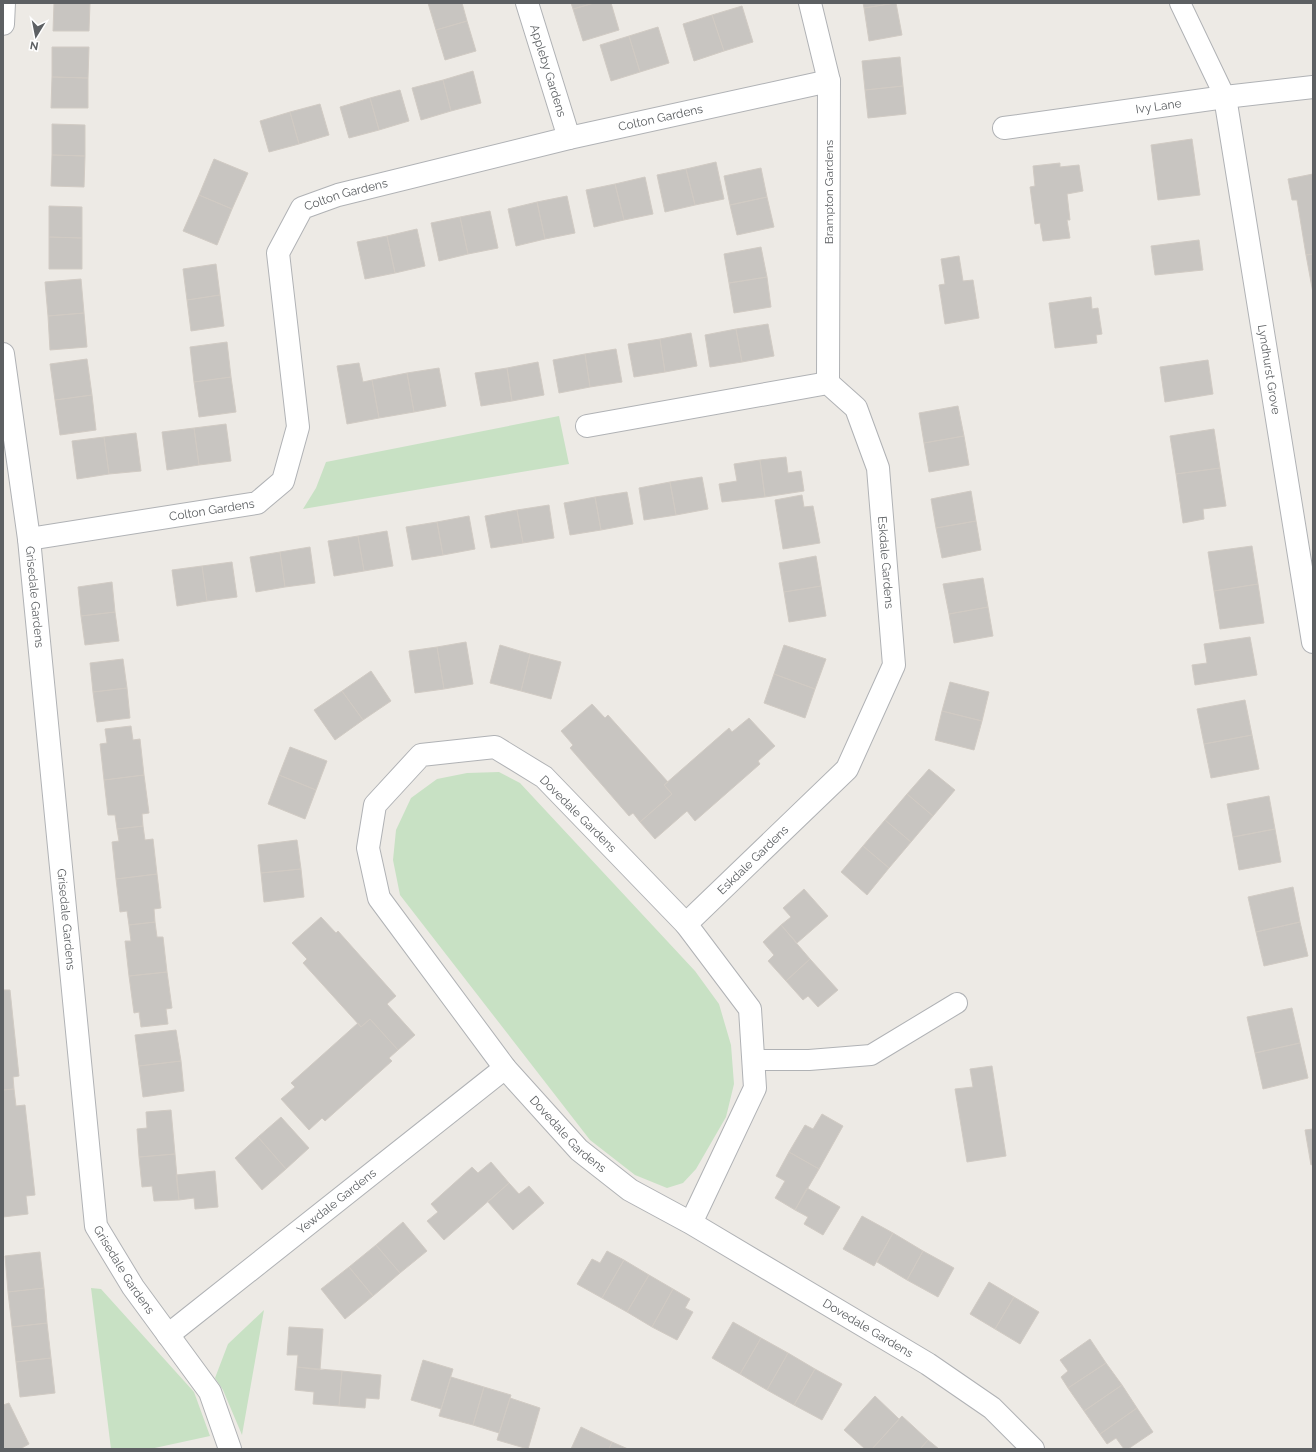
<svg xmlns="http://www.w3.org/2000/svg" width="1316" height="1452" font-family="Raleway,sans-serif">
  <rect width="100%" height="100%" fill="#edeae5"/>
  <!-- green -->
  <path fill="#c8e1c4" d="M 559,416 L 569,464 L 303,509 L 316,488 L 326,462 Z
    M 499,772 L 520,783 L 695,971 L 719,1004 L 731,1045 L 734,1084 L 726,1117 L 696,1169 L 683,1183 L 667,1188 L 635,1175 L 590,1140 L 400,895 L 393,860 L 396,830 L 411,798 L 437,779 L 467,773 Z
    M 91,1288 L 101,1289 L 194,1392 L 210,1436 L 150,1449 L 111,1449 Z
    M 264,1310 L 242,1435 L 223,1390 L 215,1378 L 228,1344 Z"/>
  <!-- building -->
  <path fill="#c8c5c1" stroke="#d1cbc4" d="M 54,3 L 90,3 L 89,31 L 53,31 Z
    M 428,3 L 462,3 L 467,21 L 436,30 Z
    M 571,3 L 594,3 L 573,9 Z
    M 594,3 L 611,3 L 619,30 L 583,41 L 573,9 Z
    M 863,3 L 895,3 L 864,8 Z
    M 896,3 L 902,35 L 869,41 L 864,8 Z
    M 742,6 L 753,42 L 724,51 L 712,15 Z
    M 712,15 L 724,51 L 694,61 L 683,24 Z
    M 467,21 L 476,51 L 445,60 L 436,30 Z
    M 658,27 L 669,63 L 640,72 L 629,36 Z
    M 629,36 L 640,72 L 611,81 L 600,45 Z
    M 52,47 L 89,47 L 88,78 L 52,77 Z
    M 900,57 L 903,86 L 865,90 L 862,61 Z
    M 473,71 L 481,103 L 451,111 L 443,80 Z
    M 52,77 L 88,78 L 88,108 L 51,108 Z
    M 443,80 L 451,111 L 421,120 L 412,88 Z
    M 903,86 L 906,114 L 868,118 L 865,90 Z
    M 400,90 L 409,121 L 379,130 L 370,98 Z
    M 370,98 L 379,130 L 349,138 L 340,107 Z
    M 320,104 L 329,135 L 299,144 L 290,112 Z
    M 290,112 L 299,144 L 269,152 L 260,121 Z
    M 52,124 L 85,125 L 85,156 L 52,155 Z
    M 1192,139 L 1200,195 L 1158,200 L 1151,145 Z
    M 52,155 L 85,156 L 84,187 L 51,186 Z
    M 214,159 L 248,173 L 232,209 L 199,195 Z
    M 716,162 L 724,199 L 695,205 L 686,169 Z
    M 1060,163 L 1060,167 L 1079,165 L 1083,191 L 1067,194 L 1070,220 L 1067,220 L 1070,238 L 1043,241 L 1040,223 L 1035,224 L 1030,187 L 1035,186 L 1033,166 Z
    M 761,168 L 767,197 L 730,205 L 724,176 Z
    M 686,169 L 695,205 L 665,212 L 657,175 Z
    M 1313,174 L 1313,254 L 1306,255 L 1297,200 L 1292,200 L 1288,179 Z
    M 645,177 L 653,214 L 624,220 L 615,184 Z
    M 615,184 L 624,220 L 594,227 L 586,190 Z
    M 199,195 L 232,209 L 217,245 L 183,231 Z
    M 567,196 L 575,233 L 545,239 L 537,202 Z
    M 767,197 L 774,227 L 737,235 L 730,205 Z
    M 537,202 L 545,239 L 516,246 L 508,209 Z
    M 49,206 L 82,207 L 82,238 L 49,237 Z
    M 490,211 L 498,248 L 468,254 L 460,217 Z
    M 460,217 L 468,254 L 439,261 L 431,223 Z
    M 417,229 L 425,266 L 395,273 L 387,236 Z
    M 387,236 L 395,273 L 365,279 L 357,242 Z
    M 49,237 L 82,238 L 82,269 L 49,269 Z
    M 1199,240 L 1203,270 L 1155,275 L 1151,246 Z
    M 761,247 L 767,277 L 729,283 L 724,254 Z
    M 1313,254 L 1313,293 L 1306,255 Z
    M 959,256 L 963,281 L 973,280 L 979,318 L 945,324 L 939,285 L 945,284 L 941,259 Z
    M 216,264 L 220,295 L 187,300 L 183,269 Z
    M 767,277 L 771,307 L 734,313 L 729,283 Z
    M 81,279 L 84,313 L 48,316 L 45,282 Z
    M 220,295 L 224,326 L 191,331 L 187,300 Z
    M 1091,297 L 1092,309 L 1098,308 L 1102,334 L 1096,335 L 1097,343 L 1055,348 L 1049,303 Z
    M 84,313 L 87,347 L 50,350 L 48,316 Z
    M 768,324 L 774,356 L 742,362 L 736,329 Z
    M 736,329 L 742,362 L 710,367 L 705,335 Z
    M 691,333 L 697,366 L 665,372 L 660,339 Z
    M 660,339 L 665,372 L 634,377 L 628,344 Z
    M 227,342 L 231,377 L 194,382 L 190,347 Z
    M 616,349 L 622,382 L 590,387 L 585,354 Z
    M 585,354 L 590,387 L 559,393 L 553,360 Z
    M 87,359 L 92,395 L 55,400 L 50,364 Z
    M 1208,360 L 1213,394 L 1165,402 L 1160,367 Z
    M 538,362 L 544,395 L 512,401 L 507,368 Z
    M 359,363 L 363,382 L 372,380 L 379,418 L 347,424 L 337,366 Z
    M 439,368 L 446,406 L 414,412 L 407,373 Z
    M 507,368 L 512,401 L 481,406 L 475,373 Z
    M 407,373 L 414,412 L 379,418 L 372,380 Z
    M 231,377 L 236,412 L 199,417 L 194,382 Z
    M 92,395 L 96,430 L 60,435 L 55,400 Z
    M 958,406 L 964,436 L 924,443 L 919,413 Z
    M 226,424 L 231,461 L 199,465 L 194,428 Z
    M 194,428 L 199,465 L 167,470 L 162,432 Z
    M 1214,429 L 1220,468 L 1176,474 L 1170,436 Z
    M 136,433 L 141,471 L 109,474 L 104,437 Z
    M 964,436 L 969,465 L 929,472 L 924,443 Z
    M 104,437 L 109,474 L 77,479 L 72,441 Z
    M 786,457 L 788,473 L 801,471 L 804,491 L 765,497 L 760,460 Z
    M 760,460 L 765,497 L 722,502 L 719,484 L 737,481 L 734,464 Z
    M 1220,468 L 1226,506 L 1203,509 L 1204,519 L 1183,523 L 1176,474 Z
    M 702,477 L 708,509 L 676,515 L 670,482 Z
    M 670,482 L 676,515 L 644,520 L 639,488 Z
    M 971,491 L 976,521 L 936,528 L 931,499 Z
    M 627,492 L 633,524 L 601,530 L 595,497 Z
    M 802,495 L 804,507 L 813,506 L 820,543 L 783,549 L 775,500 Z
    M 595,497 L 601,530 L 570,535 L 564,503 Z
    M 549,505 L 554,538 L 523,543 L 517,510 Z
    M 517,510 L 523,543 L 491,548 L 485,516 Z
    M 469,516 L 475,549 L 443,555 L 437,522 Z
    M 976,521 L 981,550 L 942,558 L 936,528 Z
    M 437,522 L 443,555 L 412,560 L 406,527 Z
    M 387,531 L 393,566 L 364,571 L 358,536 Z
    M 358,536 L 364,571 L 334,576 L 328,541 Z
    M 1252,546 L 1258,584 L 1214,591 L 1208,552 Z
    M 310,547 L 315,583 L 285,587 L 280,552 Z
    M 280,552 L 285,587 L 256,592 L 250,557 Z
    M 816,556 L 821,586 L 784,592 L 779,563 Z
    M 232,562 L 237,597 L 207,601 L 202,566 Z
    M 202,566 L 207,601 L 177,606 L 172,570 Z
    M 983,578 L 988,607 L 949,614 L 943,584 Z
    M 112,582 L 115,612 L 81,616 L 78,587 Z
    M 1258,584 L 1264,623 L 1220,629 L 1214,591 Z
    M 821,586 L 826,616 L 789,622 L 784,592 Z
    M 988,607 L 993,636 L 954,643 L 949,614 Z
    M 115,612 L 119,641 L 85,645 L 81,616 Z
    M 1250,637 L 1257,675 L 1195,685 L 1192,665 L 1207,663 L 1204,644 Z
    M 466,642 L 473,684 L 444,689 L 437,647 Z
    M 500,645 L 530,654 L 521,691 L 490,683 Z
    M 784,645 L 826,659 L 815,689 L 774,674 Z
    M 437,647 L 444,689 L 415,693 L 409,651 Z
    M 530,654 L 561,662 L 551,699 L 521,691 Z
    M 123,659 L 127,688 L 93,692 L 90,663 Z
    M 371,671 L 391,701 L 363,720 L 342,691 Z
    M 774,674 L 815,689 L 805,718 L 764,703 Z
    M 950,682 L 989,692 L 982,721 L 942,711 Z
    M 127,688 L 130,718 L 97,722 L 93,692 Z
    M 342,691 L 363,720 L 335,740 L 314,710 Z
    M 1245,700 L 1252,735 L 1204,744 L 1197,709 Z
    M 592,704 L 605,718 L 608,715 L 668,782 L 664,785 L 672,794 L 640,822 L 633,813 L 629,816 L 570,748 L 573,745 L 561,731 Z
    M 942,711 L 982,721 L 974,750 L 935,740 Z
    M 749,718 L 775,746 L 758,761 L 760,764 L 695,821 L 687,811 L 655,839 L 640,822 L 672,794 L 664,785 L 729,728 L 732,732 Z
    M 131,726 L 133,740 L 140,739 L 144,775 L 104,780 L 100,744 L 107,743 L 105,729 Z
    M 1252,735 L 1259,769 L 1211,778 L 1204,744 Z
    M 290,747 L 327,761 L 316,790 L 279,775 Z
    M 929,769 L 955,790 L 933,816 L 907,794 Z
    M 144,775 L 149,813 L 142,814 L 143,826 L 117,829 L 115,815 L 108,815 L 104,780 Z
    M 279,775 L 316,790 L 305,819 L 268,804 Z
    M 907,794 L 933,816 L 911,842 L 885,820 Z
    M 1269,796 L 1275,829 L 1233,837 L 1227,804 Z
    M 885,820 L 911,842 L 889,868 L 863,846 Z
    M 143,826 L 145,840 L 153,839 L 157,874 L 116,879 L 112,842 L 119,841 L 117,829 Z
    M 1275,829 L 1281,862 L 1239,870 L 1233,837 Z
    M 297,840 L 301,869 L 261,873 L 258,845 Z
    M 863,846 L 889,868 L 867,895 L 841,872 Z
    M 301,869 L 304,897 L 264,902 L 261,873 Z
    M 157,874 L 161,908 L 154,909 L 155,922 L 129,925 L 127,911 L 120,912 L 116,879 Z
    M 1293,887 L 1300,922 L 1256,932 L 1248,897 Z
    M 804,889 L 828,916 L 797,943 L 781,925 L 791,917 L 783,908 Z
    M 321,917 L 336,933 L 338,931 L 396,996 L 387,1004 L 415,1035 L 398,1050 L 370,1019 L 361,1027 L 303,963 L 307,959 L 292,943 Z
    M 155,922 L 157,937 L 163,937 L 167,972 L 129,976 L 125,941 L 131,941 L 129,925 Z
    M 1300,922 L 1308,956 L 1264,966 L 1256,932 Z
    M 781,925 L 810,959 L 786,981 L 768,961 L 774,955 L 763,942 Z
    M 810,959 L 838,990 L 818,1007 L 808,996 L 803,1000 L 786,981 Z
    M 167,972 L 172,1008 L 166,1009 L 168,1024 L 141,1027 L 139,1012 L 134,1013 L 129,976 Z
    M 3,990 L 10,990 L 19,1076 L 13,1077 L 14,1089 L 3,1090 Z
    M 1292,1008 L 1300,1043 L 1255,1053 L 1247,1017 Z
    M 370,1019 L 398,1050 L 389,1058 L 392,1061 L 325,1121 L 322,1118 L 309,1130 L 281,1099 L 295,1087 L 291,1083 L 358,1023 L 361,1027 Z
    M 176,1030 L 181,1061 L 139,1066 L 135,1035 Z
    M 1300,1043 L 1308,1078 L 1263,1089 L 1255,1053 Z
    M 181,1061 L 184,1091 L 143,1097 L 139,1066 Z
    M 992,1066 L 1006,1156 L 967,1162 L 955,1089 L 973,1087 L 970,1069 Z
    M 14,1089 L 16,1106 L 25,1105 L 35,1195 L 26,1196 L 28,1214 L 3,1217 L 3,1090 Z
    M 171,1110 L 175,1154 L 139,1157 L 137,1129 L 147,1128 L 146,1112 Z
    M 822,1114 L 843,1126 L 819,1169 L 789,1152 L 805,1125 L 813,1129 Z
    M 281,1117 L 309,1148 L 286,1169 L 258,1137 Z
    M 1313,1129 L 1313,1164 L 1311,1165 L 1305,1130 Z
    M 258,1137 L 286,1169 L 262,1190 L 235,1158 Z
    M 789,1152 L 819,1169 L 795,1210 L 775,1198 L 785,1181 L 776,1176 Z
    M 175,1154 L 179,1200 L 154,1201 L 152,1186 L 142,1187 L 139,1157 Z
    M 491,1162 L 509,1183 L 444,1240 L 427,1221 L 438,1212 L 431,1204 L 472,1167 L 478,1173 Z
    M 215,1171 L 218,1207 L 195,1209 L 194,1198 L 179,1200 L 176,1175 Z
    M 509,1183 L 519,1194 L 529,1186 L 544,1203 L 513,1230 L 488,1202 Z
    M 807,1188 L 840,1207 L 823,1235 L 804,1224 L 808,1217 L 795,1210 Z
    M 862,1216 L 893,1233 L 874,1266 L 843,1249 Z
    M 403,1222 L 427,1251 L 400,1273 L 376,1245 Z
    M 893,1233 L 923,1251 L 907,1280 L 877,1262 Z
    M 376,1245 L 400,1273 L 373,1296 L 349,1267 Z
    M 607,1251 L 624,1260 L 602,1298 L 577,1284 L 592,1259 L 600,1263 Z
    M 923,1251 L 954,1268 L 938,1297 L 907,1280 Z
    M 40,1252 L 44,1288 L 8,1292 L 5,1256 Z
    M 624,1260 L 649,1275 L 627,1312 L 602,1298 Z
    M 349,1267 L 373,1296 L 345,1319 L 321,1289 Z
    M 649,1275 L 673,1289 L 652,1327 L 627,1312 Z
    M 989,1282 L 1014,1297 L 995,1329 L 970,1314 Z
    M 44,1288 L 47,1323 L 12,1327 L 8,1292 Z
    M 673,1289 L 690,1299 L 685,1308 L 693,1312 L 677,1340 L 652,1327 Z
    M 1014,1297 L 1039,1312 L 1020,1344 L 995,1329 Z
    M 733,1322 L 761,1338 L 740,1374 L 712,1358 Z
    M 47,1323 L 51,1358 L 16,1362 L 12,1327 Z
    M 289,1327 L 323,1329 L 320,1370 L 297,1367 L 298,1355 L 287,1355 Z
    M 761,1338 L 788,1353 L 767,1390 L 740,1374 Z
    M 1090,1339 L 1106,1363 L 1068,1388 L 1061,1377 L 1068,1371 L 1060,1360 Z
    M 788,1353 L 815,1369 L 794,1405 L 767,1390 Z
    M 51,1358 L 55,1393 L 20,1397 L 16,1362 Z
    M 423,1360 L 453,1369 L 441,1409 L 411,1400 Z
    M 1106,1363 L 1122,1385 L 1084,1411 L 1068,1388 Z
    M 297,1367 L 342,1371 L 339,1406 L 313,1404 L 314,1392 L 295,1390 Z
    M 815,1369 L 842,1384 L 822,1420 L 794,1405 Z
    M 342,1371 L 381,1375 L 379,1399 L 366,1398 L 365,1408 L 339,1406 Z
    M 451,1377 L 484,1387 L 473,1425 L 439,1416 Z
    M 1122,1385 L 1137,1408 L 1100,1434 L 1084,1411 Z
    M 484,1387 L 511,1395 L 499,1433 L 473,1425 Z
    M 875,1396 L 899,1419 L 872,1449 L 865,1449 L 844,1430 Z
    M 510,1398 L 540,1408 L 528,1449 L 497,1440 Z
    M 9,1403 L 29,1444 L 20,1449 L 3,1449 L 3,1405 Z
    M 1137,1408 L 1153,1432 L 1128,1449 L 1124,1449 L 1116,1438 L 1107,1444 L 1100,1434 Z
    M 902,1416 L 928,1440 L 920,1449 L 872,1449 Z
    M 581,1427 L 612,1442 L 609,1449 L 571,1449 Z
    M 928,1440 L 939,1449 L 920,1449 Z
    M 612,1442 L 628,1449 L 609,1449 Z"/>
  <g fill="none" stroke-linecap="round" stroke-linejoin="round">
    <!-- lane casing -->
    <g stroke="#b0b2b5" stroke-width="22">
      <path id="lane" d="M 1180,3 L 1225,97
        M 753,1060 L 809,1060 L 871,1055 L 957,1003"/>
    </g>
    <!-- street casing -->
    <g stroke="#b0b2b5" stroke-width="24">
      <g id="street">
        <path id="s1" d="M 527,3 L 569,138"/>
        <path d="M 810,3 L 829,81 L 828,383"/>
        <path d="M 3,24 L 4,3"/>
        <path id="s2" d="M 1225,97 L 1313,642"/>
        <path id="s3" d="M 1004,128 L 1225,97 L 1313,87"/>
        <path id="s4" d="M 3,354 L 29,539 L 96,1226 L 133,1287 L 210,1392 L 230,1449"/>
        <path id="s5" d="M 587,426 L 828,383 L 856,408 L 878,468 L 894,665 L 847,769 L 686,924"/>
        <path id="s6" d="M 29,539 L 257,503 L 283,481 L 298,427 L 278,253 L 302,208 L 338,195 L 569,138 L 829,81"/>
        <path id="s7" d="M 691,1223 L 755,1088 L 750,1009 L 686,924 L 544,777 L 495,747 L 421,755 L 375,805 L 368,848 L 379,898 L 505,1068 L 579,1150 L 630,1190 L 691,1223 L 928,1364 L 992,1408 L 1033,1449"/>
        <path id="s8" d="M 168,1335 L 505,1068"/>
      </g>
    </g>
    <!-- lane -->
    <use href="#lane" stroke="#fff" stroke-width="20"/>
    <!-- street -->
    <use href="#street" stroke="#fff" stroke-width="22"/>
  </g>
  <g text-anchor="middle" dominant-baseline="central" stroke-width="3" stroke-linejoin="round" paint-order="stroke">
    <!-- street labels -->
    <g font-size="12" fill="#5d6063" stroke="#fff">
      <text stroke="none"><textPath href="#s1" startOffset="71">Appleby Gardens</textPath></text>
      <text stroke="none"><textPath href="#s3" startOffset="156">Ivy Lane</textPath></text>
      <text stroke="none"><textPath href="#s6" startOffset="917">Colton Gardens</textPath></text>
      <text transform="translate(829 192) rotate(-90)">Brampton Gardens</text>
      <text stroke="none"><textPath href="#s6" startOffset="593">Colton Gardens</textPath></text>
      <text stroke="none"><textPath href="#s2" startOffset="276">Lyndhurst Grove</textPath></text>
      <text stroke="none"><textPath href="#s6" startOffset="185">Colton Gardens</textPath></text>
      <text stroke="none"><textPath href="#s5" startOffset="441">Eskdale Gardens</textPath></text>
      <text stroke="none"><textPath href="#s4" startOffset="245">Grisedale Gardens</textPath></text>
      <text transform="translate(578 814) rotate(45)">Dovedale Gardens</text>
      <text transform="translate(753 860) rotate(-44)">Eskdale Gardens</text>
      <text stroke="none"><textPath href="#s4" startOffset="569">Grisedale Gardens</textPath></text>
      <text stroke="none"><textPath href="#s7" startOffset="1137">Dovedale Gardens</textPath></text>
      <text stroke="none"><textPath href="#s8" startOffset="215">Yewdale Gardens</textPath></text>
      <text stroke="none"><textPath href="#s4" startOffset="929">Grisedale Gardens</textPath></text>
      <text stroke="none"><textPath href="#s7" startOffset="1496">Dovedale Gardens</textPath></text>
    </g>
  </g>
  <!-- border -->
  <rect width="1316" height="1452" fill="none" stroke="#5d6063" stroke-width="8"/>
  <!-- north arrow -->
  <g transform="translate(36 36) rotate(190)" stroke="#ffffff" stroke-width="3" paint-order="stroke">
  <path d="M0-3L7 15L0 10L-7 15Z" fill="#5d6063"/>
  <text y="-6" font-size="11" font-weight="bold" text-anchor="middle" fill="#5d6063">N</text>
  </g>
</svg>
